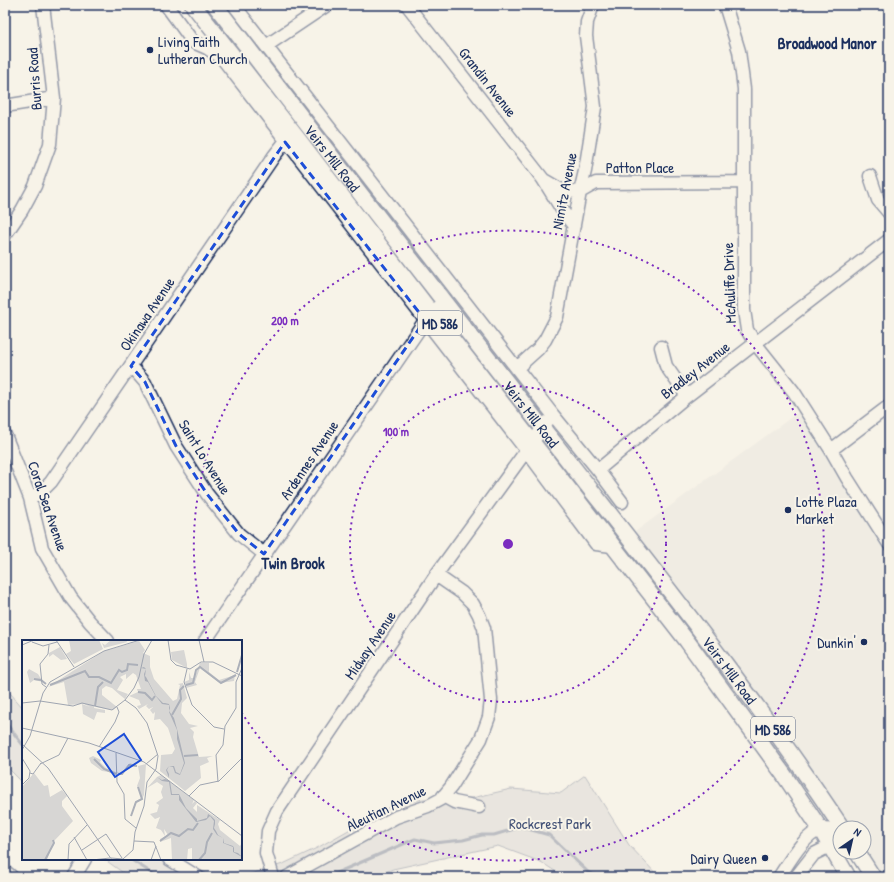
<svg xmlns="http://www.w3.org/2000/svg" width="894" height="882" font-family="'Patrick Hand',sans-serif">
  <rect width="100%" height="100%" fill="#f7f3e8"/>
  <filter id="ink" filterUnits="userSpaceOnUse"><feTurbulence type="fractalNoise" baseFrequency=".025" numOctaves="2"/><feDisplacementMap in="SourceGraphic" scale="8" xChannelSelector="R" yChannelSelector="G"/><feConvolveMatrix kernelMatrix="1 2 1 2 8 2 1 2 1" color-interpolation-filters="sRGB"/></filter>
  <g filter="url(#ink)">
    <!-- built -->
    <path fill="#e6e5de" d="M 804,408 L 889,544 L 889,877 L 873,877 L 864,852 L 864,828 L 842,828 L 628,537 Z"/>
    <!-- green -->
    <path fill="#d7d6d4" stroke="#798299" d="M 5,687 L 23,708 L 23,783 L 5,765 Z
      M 585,775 L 629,845 L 659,877 L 564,877 L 541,862 L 498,846 L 393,869 L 373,877 L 235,877 L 244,876 L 283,864 L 317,848 L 398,802 L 424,799 L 472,798 L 511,789 L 561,793 Z
      M 104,859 L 180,859 L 183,862 L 214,877 L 129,877 Z"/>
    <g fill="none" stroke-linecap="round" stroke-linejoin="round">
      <!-- stream -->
      <path stroke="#727c95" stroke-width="3" d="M 5,722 L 23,745
        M 130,859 L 158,877
        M 327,877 L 415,839 L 434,843 L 463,840 L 482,835 L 494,835 L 521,827 L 549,835 L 589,873 L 600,877"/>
      <!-- minor casing -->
      <g stroke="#1b2f5e" stroke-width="15">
        <path id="minor" d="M 166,5 L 193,42 L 207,48 L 222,58 L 526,450 L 596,544 L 612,546
          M 234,5 L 553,415 L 598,470 L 622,502
          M 407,5 L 543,179 L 564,213 L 574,226
          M 725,5 L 739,51 L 744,89 L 744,310 L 747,330 L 755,343 L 794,392 L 831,450 L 847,478 L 889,544
          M 266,46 L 327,5
          M 5,106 L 54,98
          M 870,176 L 878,200 L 889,213
          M 544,180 L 563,191 L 580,192 L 596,183 L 743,182
          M 5,235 L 22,210 L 35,186 L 50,144 L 54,98 L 43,5
          M 661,347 L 666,366 L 687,396
          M 131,366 L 145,382 L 176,446 L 207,494 L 239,534 L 264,554
          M 517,368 L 538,349 L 545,340 L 557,317 L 580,192 L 585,171 L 595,107 L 586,36 L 587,22 L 593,5
          M 5,435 L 30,498 L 42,548 L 71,598 L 90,622 L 108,641
          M 831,450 L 889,406
          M 598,470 L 687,396 L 889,240
          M 30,498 L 41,492 L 51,482 L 274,156 L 285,142
          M 205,641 L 422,325 L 431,312 L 444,302
          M 443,796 L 454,802 L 479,807
          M 169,859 L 198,877
          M 5,871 L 12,877
          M 74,877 L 85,859
          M 273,877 L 266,853 L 268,831 L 277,811 L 436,575 L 547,422
          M 287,877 L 396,817 L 428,806 L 441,799 L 451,787 L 481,739 L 489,717 L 491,700 L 484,628 L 479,615 L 473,604 L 462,593 L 436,575
          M 779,877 C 788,864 805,833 821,830 C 826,828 834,830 840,831
          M 796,877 L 814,854 L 830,846 L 840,835"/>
      </g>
      <!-- major casing -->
      <g stroke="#1b2f5e" stroke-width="18">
        <g id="major">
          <path d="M 193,5 L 298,139 L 431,312 L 687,641 L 784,775 L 821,830 L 848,877"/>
          <path id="s1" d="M 215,5 C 328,152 441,299 556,445 C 654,571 754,695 842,828"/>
          <path d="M 857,852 L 873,877"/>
        </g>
      </g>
      <!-- minor -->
      <use href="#minor" stroke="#f7f3e8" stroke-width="12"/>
      <!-- major -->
      <use href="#major" stroke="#f7f3e8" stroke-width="15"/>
    </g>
  </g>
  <!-- marked area -->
  <path d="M0 0H894V882H0ZM 285,142 L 425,320 L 264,554 L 239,534 L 207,494 L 176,446 L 145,382 L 131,366 Z" fill="#f7f3e8" fill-opacity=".55" fill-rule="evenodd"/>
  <path fill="none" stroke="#1d4ed8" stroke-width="3" stroke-dasharray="8 5" stroke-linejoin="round" d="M 285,142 L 425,320 L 264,554 L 239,534 L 207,494 L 176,446 L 145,382 L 131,366 Z"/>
  <!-- distance rings -->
  <g fill="none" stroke="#7b2cbf" stroke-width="2" stroke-dasharray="2 4">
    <circle cx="508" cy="544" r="158"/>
    <path d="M208 639A315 315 0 1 1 242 713"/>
  </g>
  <!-- markers -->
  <g fill="#1b2f5e" stroke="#f7f3e8" stroke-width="1.5">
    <circle cx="150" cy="50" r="4"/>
    <circle cx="788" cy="510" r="4"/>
    <circle cx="864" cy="642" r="4"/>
    <circle cx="765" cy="858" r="4"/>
  </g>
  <g text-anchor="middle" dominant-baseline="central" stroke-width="4" stroke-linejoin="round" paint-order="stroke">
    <!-- shield labels -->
    <g fill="#f7f3e8" stroke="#5d6a87" stroke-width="1">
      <rect x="418" y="311" width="44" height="24" rx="3"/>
      <rect x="751" y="717" width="44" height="24" rx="3"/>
    </g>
    <g font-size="14" font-weight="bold" fill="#1b2f5e">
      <text x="440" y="323">MD 586</text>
      <text x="773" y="729">MD 586</text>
    </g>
    <!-- poi labels -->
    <g font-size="15" fill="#1b2f5e" stroke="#f7f3e8" text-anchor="start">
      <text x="158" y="41">Living Faith<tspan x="158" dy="17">Lutheran Church</tspan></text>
      <text x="796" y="501">Lotte Plaza<tspan x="796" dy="17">Market</tspan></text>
      <text x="856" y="642" text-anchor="end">Dunkin'</text>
      <text x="757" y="858" text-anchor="end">Dairy Queen</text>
    </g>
    <!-- street labels -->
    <g font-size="15" fill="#1b2f5e" stroke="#f7f3e8">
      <text transform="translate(34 79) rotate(-94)">Burris Road</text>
      <text transform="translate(488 82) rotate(52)">Grandin Avenue</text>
      <text stroke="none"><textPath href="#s1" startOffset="193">Veirs Mill Road</textPath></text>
      <text x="640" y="167">Patton Place</text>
      <text transform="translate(564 191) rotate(-79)">Nimitz Avenue</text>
      <text transform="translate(729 283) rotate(-92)">McAuliffe Drive</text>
      <text transform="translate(147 314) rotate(-56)">Okinawa Avenue</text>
      <text transform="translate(695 370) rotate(-38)">Bradley Avenue</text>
      <text stroke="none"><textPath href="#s1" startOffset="517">Veirs Mill Road</textPath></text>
      <text transform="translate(205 457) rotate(58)">Saint Lo Avenue</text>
      <text transform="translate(309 460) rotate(-56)">Ardennes Avenue</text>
      <text transform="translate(48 506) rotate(71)">Coral Sea Avenue</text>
      <text transform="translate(370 645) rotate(-56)">Midway Avenue</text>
      <text stroke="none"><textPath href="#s1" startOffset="841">Veirs Mill Road</textPath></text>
      <text transform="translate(386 808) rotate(-26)">Aleutian Avenue</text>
    </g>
    <!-- park labels -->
    <g font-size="15" fill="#415076" stroke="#f7f3e8">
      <text x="550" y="823">Rockcrest Park</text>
    </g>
    <!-- neighbourhood labels -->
    <g font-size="16" font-weight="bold" fill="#1b2f5e" stroke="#f7f3e8">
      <text x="827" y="43">Broadwood Manor</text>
      <text x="293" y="563">Twin Brook</text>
    </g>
  </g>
  <!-- overview -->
  <g transform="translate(22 640)">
    <rect width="220" height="220" fill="#f7f3e8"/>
    <path d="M 47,0 L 77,0 L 81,9 L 52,24 L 44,14 L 49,11 ZM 89,0 L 104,0 L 105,2 L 82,8 L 80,3 L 83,5 ZM 117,1 L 123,10 L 121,13 L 128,16 L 128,27 L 132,39 L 151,61 L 155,59 L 158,45 L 156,44 L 161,43 L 165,58 L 160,63 L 159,73 L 167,84 L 176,86 L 168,88 L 172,92 L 171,97 L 177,117 L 191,116 L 185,118 L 187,122 L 178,126 L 179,138 L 163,151 L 138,131 L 139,115 L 150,114 L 153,109 L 146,88 L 138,79 L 132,80 L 133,72 L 131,74 L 128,70 L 131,67 L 127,69 L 124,66 L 126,64 L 117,69 L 115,66 L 119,65 L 117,60 L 107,56 L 116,52 L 115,49 L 119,49 L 114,35 L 111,33 L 104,39 L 104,34 L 98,37 L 101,40 L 95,50 L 106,54 L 103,59 L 98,55 L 99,53 L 98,55 L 90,48 L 84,46 L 80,49 L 80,55 L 95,67 L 91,70 L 74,67 L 73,63 L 72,68 L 83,70 L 83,73 L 75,72 L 72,80 L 61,74 L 60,64 L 68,67 L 62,64 L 46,65 L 42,42 L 26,47 L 82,11 ZM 38,7 L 45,19 L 39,20 L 31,14 L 27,17 L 27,13 ZM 162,10 L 165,24 L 165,28 L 150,20 L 149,12 ZM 178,23 L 187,23 L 187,32 L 197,40 L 213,35 L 212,41 L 198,43 L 178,28 L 173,42 L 175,45 L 164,48 L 162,42 L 167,40 L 167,32 L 169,38 L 172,38 ZM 7,29 L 16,34 L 21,42 L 12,40 L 8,43 L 5,32 ZM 71,116 L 79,120 L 78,122 L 84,128 L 94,132 L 99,133 L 108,123 L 115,126 L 107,126 L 100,134 L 80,131 L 69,123 L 67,118 ZM 124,124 L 122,155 L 120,159 L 114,163 L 109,176 L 113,162 L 120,158 L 115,146 L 118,138 L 116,126 ZM 12,133 L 22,146 L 26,145 L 28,157 L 40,150 L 45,156 L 40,161 L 40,166 L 51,181 L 32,201 L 25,220 L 0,220 L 0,147 ZM 139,135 L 172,160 L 170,164 L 173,161 L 175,163 L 171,168 L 175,172 L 175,165 L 198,180 L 196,184 L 198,190 L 218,206 L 220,203 L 220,220 L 170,220 L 170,208 L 166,209 L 165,220 L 150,220 L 149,198 L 138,202 L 138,199 L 146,195 L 142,189 L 143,196 L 139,190 L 134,188 L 138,177 L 133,179 L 128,174 L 135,172 L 137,165 L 134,163 L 141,158 L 139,152 L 141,146 L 135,142 L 125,148 L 135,137 Z" fill="#d7d6d4"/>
    <path d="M 122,27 L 124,29 L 123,36 L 124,37 L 134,56 L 141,63 L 143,63 L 147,64 L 148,68 L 147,71 L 152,78 L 155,89 L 163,123 L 158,135 L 153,133 L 151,127 L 147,126 L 145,130 L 147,134 L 147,138 L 144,130 L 147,126 L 152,126 L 154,132 L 158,134 L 162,123 L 155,99 L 155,90 L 147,72 L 147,65 L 140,64 L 133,55 L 126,42 L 123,41 L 122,34 L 124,29 L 119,28 ZM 135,137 L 140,140 L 143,139 L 148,141 L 150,154 L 157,154 L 164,168 L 175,179 L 175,181 L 185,178 L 186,174 L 189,176 L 193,180 L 193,184 L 192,188 L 194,191 L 196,195 L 201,198 L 202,203 L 211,206 L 212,208 L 212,212 L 216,213 L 220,217 L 211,212 L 211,207 L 201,203 L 201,198 L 195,195 L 191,189 L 192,181 L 188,176 L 184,180 L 174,182 L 157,160 L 157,155 L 149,155 L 147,142 L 140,141 Z" fill="#acb0b9"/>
    <path fill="none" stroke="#acb0b9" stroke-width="2" d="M 215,32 L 220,15M 12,39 L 19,40 L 24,44M 28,45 L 63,31 L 67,37 L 77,37 L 89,43 L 97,30 L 100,32 L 105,30 L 106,24 L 116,25M 164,45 L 171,43 L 174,30 L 178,27 L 199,43 L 214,35M 116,52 L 123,53 L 130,60 L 133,56M 73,66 L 76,47 L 81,42M 150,75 L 159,59 L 158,50 L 162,46M 162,116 L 176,115M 72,119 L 82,129 L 94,134M 96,134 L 100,134 L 107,125 L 115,126M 109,176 L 114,162 L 120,159 L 116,147M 138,201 L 149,193 L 157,196 L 166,189 L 171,190 L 176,183M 23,220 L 32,203 L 31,200M 177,220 L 183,213 L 185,202 L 190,193"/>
    <path fill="none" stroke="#9fa5b1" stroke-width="1" d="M 34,0 L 52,27M 146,0 L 149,20 L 154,25 L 168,29 L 179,22 L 191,22 L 220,36M 177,0 L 182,22M 10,2 L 21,6 L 35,2M 0,5 L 12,0M 165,29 L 162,42 L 170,65 L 192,87 L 202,89M 24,47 L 20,44 L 18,24 L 26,14 L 27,5M 103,60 L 114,68 L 125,83 L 136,116 L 134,129M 0,63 L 18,61 L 51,66 L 60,63 L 90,70 L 103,60 L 112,48 L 117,37 L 122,14 L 130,0M 0,88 L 67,103 L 122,122 L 220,196M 0,104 L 26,128 L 90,220M 77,107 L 93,82 L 97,72 L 95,67M 0,110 L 8,96 L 21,53 L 28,42 L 82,11 L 118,0M 94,113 L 95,142 L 102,154 L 103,179 L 114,188M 0,118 L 8,131 L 7,138 L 0,145M 18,124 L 37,115 L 46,98M 124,124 L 136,114M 8,133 L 11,134 L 19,123M 196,142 L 194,115 L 201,105 L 203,86 L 214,68 L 214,42 L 220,28M 167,156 L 178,145 L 197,141 L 220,118M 52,197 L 65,220M 112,201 L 132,202 L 139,220M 60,210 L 84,194 L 100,218M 89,218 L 101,219 L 111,210 L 113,192 L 122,166 L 125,142 L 134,129M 46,220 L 47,204 L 65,185M 70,220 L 88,218M 129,220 L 134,206"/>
    <path fill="#1d4ed8" fill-opacity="0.15" stroke="#1d4ed8" stroke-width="2" d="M 102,94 L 119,120 L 93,137 L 76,112 Z"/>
    <rect width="220" height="220" fill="none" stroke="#1b2f5e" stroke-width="2"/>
  </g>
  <circle cx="508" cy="544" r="6" fill="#7b2cbf" stroke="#f7f3e8" stroke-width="2"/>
  <g font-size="12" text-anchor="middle" font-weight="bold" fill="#7b2cbf" stroke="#f7f3e8" stroke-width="4" stroke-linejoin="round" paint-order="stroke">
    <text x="285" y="325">200 m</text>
    <text x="396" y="436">100 m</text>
  </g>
  <!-- margin -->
  <rect width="894" height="882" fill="none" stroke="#f7f3e8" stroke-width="20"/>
  <rect x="10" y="10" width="874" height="862" fill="none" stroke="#1b2f5e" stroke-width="1.5" filter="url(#ink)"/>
  <!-- north arrow -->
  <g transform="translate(852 840) rotate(34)"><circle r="19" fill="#f7f3e8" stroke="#9fa5b1"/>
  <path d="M0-3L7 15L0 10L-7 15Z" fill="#1b2f5e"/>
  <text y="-6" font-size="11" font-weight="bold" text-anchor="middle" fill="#1b2f5e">N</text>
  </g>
</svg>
